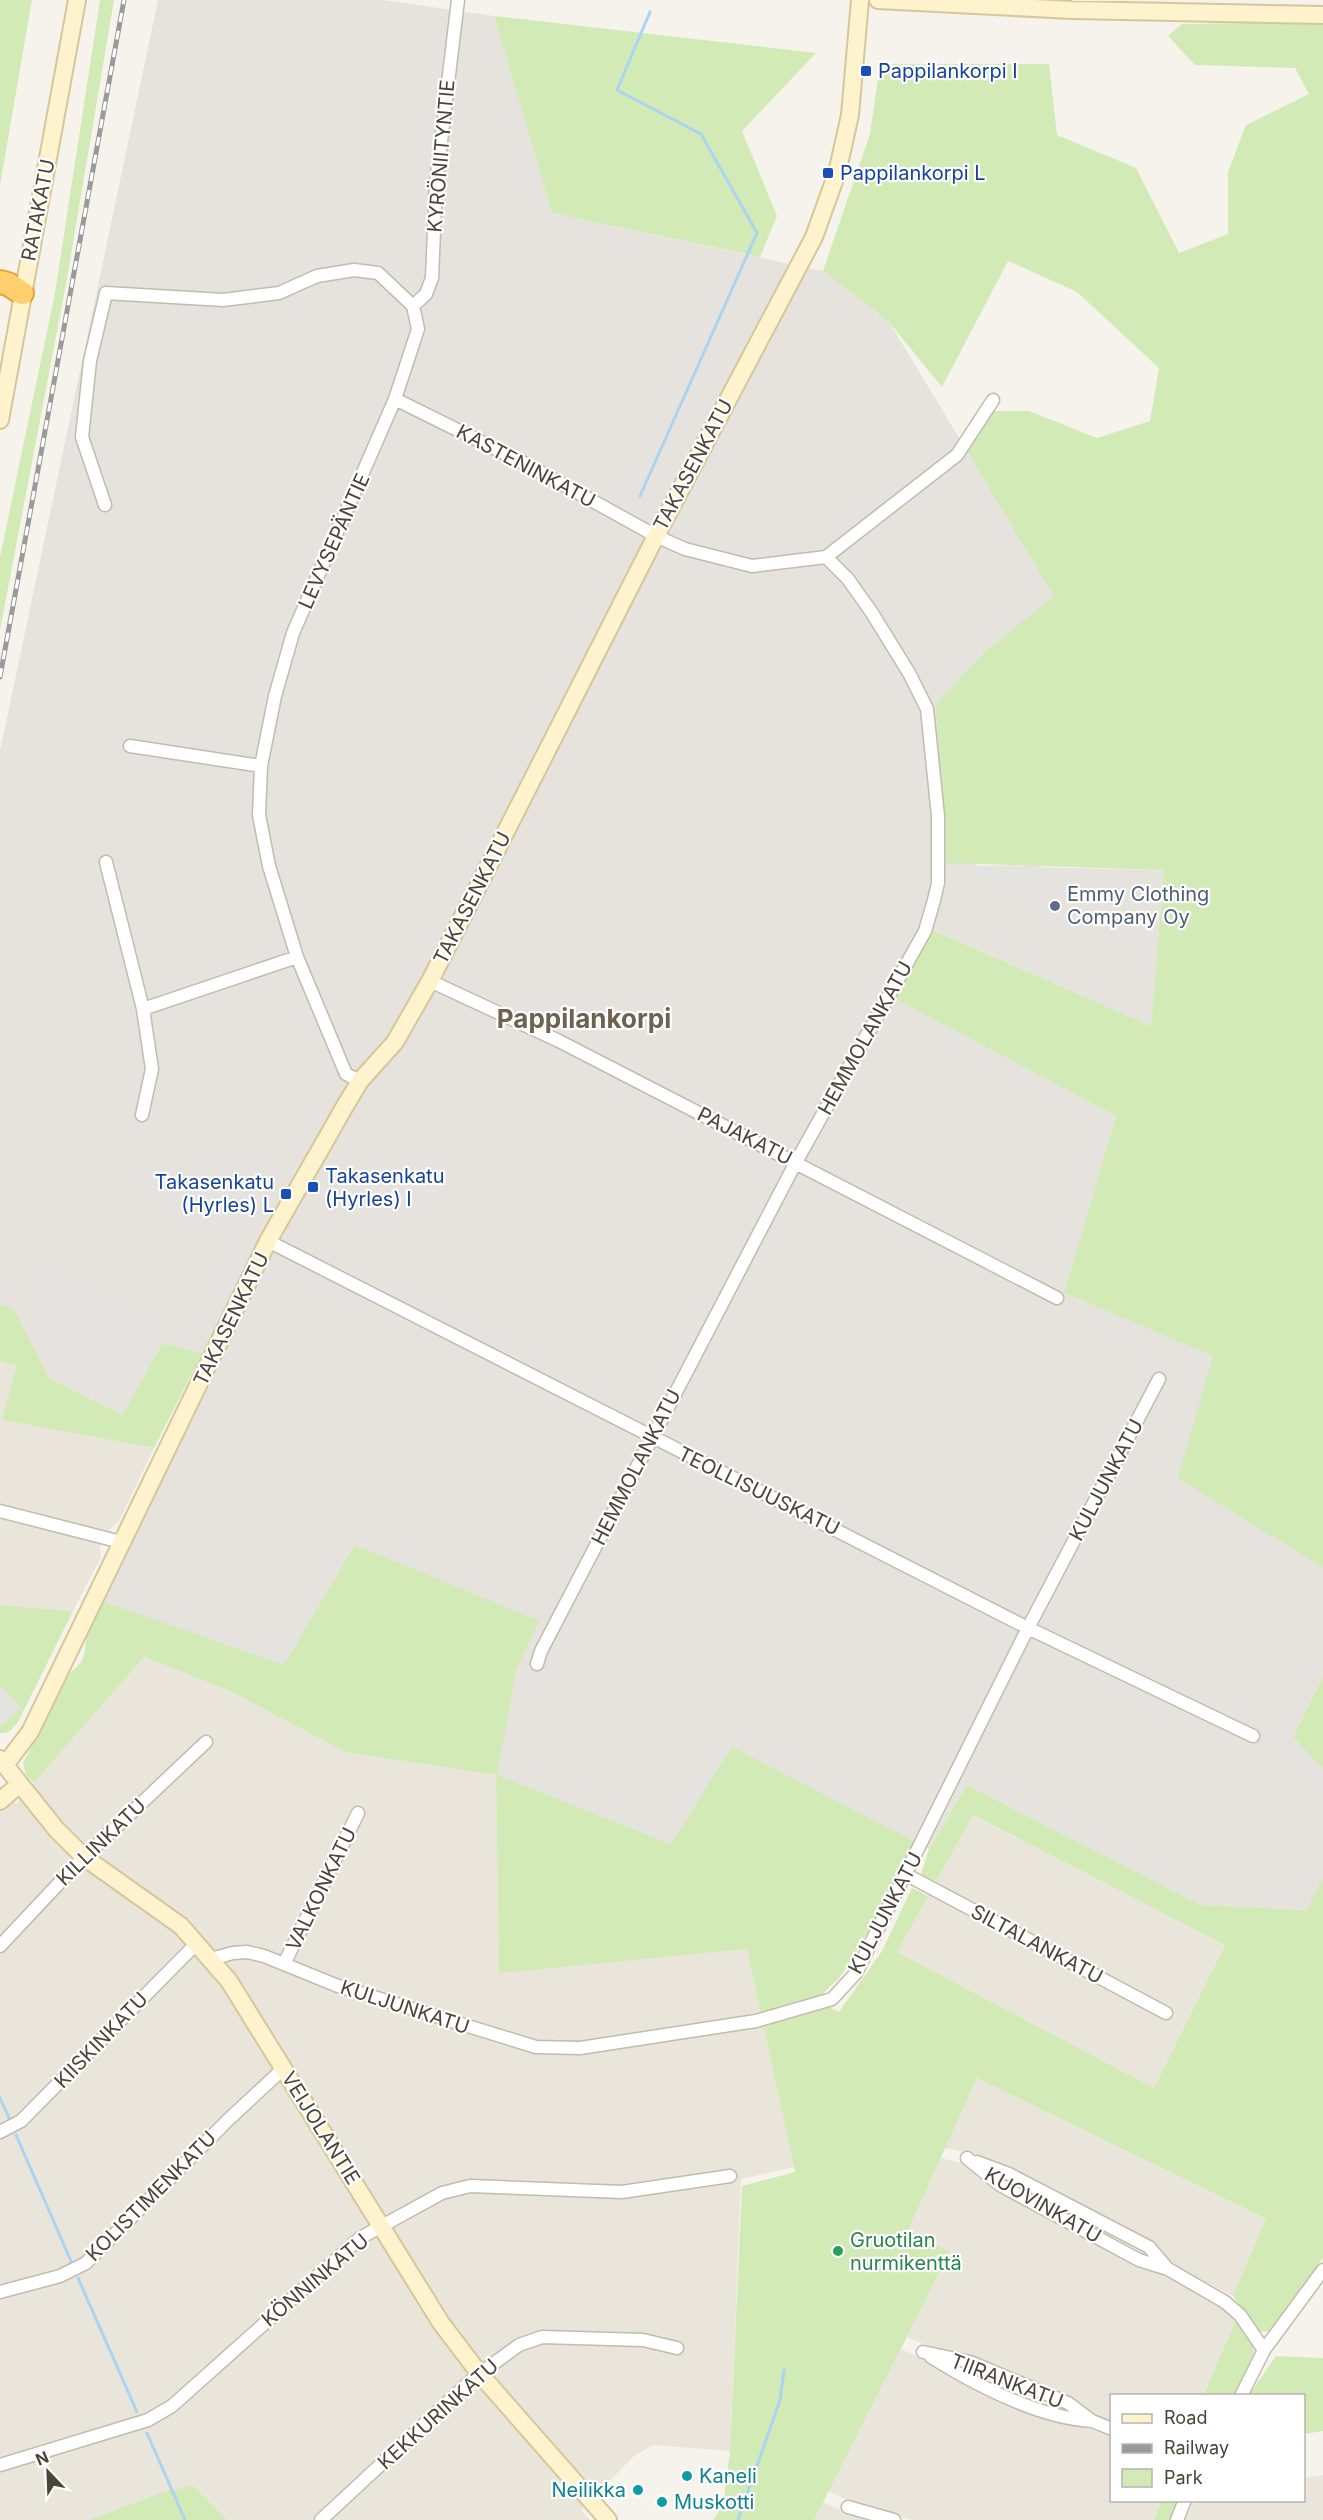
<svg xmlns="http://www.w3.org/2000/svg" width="1323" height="2520" font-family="Inter,sans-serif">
  <rect width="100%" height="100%" fill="#f6f3ec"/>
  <!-- residential -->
  <path fill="#eae5da" d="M 0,1361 L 16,1365 L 2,1420 L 154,1448 L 119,1521 L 110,1529 L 100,1547 L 101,1557 L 73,1611 L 0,1605 Z
    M 144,1657 L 232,1692 L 345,1752 L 496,1775 L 499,1972 L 747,1949 L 794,2167 L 741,2179 L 730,2451 L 653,2445 L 634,2456 L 581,2510 L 590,2520 L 0,2520 L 0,1785 L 16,1804 Z
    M 972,1815 L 1225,1945 L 1154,2088 L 897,1952 Z
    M 977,2078 L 1267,2220 L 1233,2296 L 1173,2265 L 1007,2168 L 972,2153 L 945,2148 Z
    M 941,2158 L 964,2164 L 1101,2245 L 1219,2303 L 1236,2319 L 1203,2395 L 1112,2396 L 1111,2424 L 907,2337 L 950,2253 L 907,2231 Z
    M 901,2349 L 1053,2420 L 1087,2428 L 1111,2437 L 1112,2500 L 1161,2501 L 1154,2520 L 912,2520 L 853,2503 L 828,2491 Z
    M 1323,2475 L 1323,2520 L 1184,2520 L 1194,2501 L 1304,2500 L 1304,2478 Z
    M 823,2502 L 865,2520 L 814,2520 Z"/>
  <!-- industrial -->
  <path fill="#e6e2dd" d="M 158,0 L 383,0 L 494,16 L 552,213 L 823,271 L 889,322 L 1055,596 L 986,651 L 976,866 L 1164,870 L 1151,1026 L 934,930 L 895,999 L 1116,1116 L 1064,1293 L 1214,1356 L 1179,1478 L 1323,1568 L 1323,1676 L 1293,1737 L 1323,1769 L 1323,1877 L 1308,1910 L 1201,1905 L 967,1785 L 929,1849 L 732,1748 L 671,1844 L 496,1775 L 516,1672 L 539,1621 L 284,1666 L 102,1601 L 222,1360 L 163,1343 L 122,1415 L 49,1378 L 14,1310 L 0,1304 L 0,751 Z"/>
  <!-- green -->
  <path fill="#d2eab5" d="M 0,0 L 32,0 L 0,185 Z
    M 100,0 L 114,0 L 66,284 L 0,630 L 0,557 L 55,293 Z
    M 494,16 L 816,53 L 742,131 L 777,216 L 760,257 L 552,213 Z
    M 1323,22 L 1323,1568 L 1178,1478 L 1213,1356 L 1064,1293 L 1116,1116 L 895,999 L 933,930 L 1151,1026 L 1164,870 L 946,863 L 936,704 L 986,651 L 1054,596 L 967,451 L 994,411 L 1029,411 L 1097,438 L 1150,421 L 1159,368 L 1077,292 L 1008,261 L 942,387 L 889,322 L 823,271 L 870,134 L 880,64 L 1049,64 L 1057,135 L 1136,168 L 1179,253 L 1228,234 L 1228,172 L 1246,125 L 1309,94 L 1295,68 L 1195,65 L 1168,36 L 1182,24 Z
    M 0,1304 L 14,1309 L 49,1378 L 122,1415 L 163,1343 L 202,1354 L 154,1448 L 2,1420 L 16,1366 L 0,1361 Z
    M 355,1545 L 539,1621 L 516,1672 L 497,1775 L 671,1844 L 732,1747 L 914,1841 C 892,1886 871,1932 842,1974 C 835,1984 822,1990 819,2002 L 839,2012 L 882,1951 L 912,1888 L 928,1896 L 897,1952 L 1154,2088 L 1225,1945 L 973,1815 L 936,1881 L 921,1875 L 929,1849 L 967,1785 L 1201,1905 L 1307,1910 L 1323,1877 L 1323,2258 L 1269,2331 L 1260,2332 L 1233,2296 L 1266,2219 L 977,2078 L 908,2230 L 950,2252 L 814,2520 L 713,2520 L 723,2505 L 730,2451 L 742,2186 L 795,2172 L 747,1949 L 499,1973 L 496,1775 L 345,1752 L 232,1692 L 144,1657 L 34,1783 L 26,1775 L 23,1763 L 70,1673 C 87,1659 83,1656 87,1636 C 89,1624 97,1612 102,1601 L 284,1665 Z
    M 0,1605 L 73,1611 L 18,1722 C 13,1728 9,1734 0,1733 Z
    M 1323,1676 L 1323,1769 L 1293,1737 Z
    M 1236,2319 C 1265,2357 1254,2357 1234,2395 L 1203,2396 Z
    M 1276,2356 L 1323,2358 L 1323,2431 L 1304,2434 L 1304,2396 L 1249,2395 Z
    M 193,2486 L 227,2520 L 89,2520 L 164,2492 Z
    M 1161,2501 L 1178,2501 L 1170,2520 L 1154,2520 Z"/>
  <!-- parking -->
  <path fill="#e5e3e0" d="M 1041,865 L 1041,880 L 976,881 L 976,866 Z
    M 48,1269 L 165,1327 L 120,1406 L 61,1378 L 27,1310 Z
    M 0,1685 L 21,1708 L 0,1727 Z"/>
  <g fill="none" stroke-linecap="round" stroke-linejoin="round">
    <!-- stream -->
    <path stroke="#a9d4f2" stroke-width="3" d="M 640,496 L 757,233 L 701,134 L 617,90 L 650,12
      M 0,2098 L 9,2118
      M 16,2135 L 71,2261
      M 78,2278 L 137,2412
      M 147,2433 L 185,2520
      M 738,2520 L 780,2400 L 784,2370"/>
    <!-- street casing -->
    <g stroke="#c2bbae" stroke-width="15">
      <path id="street" d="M 413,306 L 426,294 L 432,278 L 436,183 L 458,0
        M 395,399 L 526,464 L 656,536 L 685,549 L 752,566 L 826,557 L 848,579 L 872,613 L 909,673 L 927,709 L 938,816 L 938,883 L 934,900 L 925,931 L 796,1162 L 541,1651 L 537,1664
        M 105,505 L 82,437 L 90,361 L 106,293 L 223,300 L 279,293 L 317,276 L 354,270 L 378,273 L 413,306 L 418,329 L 395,399 L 293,633 L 275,696 L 261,766 L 259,815 L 269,866 L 297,957 L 346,1074 L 360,1081
        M 826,557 L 957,455 L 993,400
        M 130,746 L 261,766
        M 106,862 L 143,1009
        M 430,981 L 559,1041 L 1057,1298
        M 142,1115 L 152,1069 L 143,1009 L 297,957
        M 268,1241 L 1028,1628 L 1253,1736
        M 0,1511 L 121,1542
        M 907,1875 L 1166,2013
        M 0,1946 L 78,1863 L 206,1742
        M 211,1959 L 233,1953 L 247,1952 L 264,1956 L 338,1986 L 536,2047 L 580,2048 L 756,2021 L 832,1999 L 856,1973 L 1028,1628 L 1159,1379
        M 284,1964 L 358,1813
        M 0,2132 L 21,2121 L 197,1943
        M 967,2158 L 1000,2185 L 1139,2260 L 1168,2269 L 1225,2302 L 1240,2315 L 1264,2350
        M 977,2162 L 1009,2174 L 1149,2247 L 1167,2268
        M 0,2292 L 60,2276 L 86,2263 L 228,2120 L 284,2068
        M 923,2352 L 970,2362 L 1068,2403 L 1092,2421 L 1112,2429
        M 931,2357 C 976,2385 1037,2417 1091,2421
        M 1241,2396 L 1264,2350 L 1323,2270
        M 0,2465 L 148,2420 L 172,2406 L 360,2238 L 442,2193 L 470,2186 L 622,2192 L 730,2176
        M 848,2507 L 894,2520
        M 321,2520 L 474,2378 L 519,2345 L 542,2337 L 643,2340 L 677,2348
        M 1177,2520 L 1185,2500"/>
    </g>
    <!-- secondary casing -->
    <g stroke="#d6c79b" stroke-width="20">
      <path id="secondary" d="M 878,0 L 1072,10 L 1323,15
        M 0,420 L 77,0
        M 0,1759 L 56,1829 L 84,1857 L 181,1926 L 229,1981 L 441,2323 L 479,2373 L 608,2520
        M 5,1765 L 30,1732 L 268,1241 L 345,1106 L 360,1081 L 395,1042 L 430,981 L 656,536 L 814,237 L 837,173 L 850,115 L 860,0
        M 0,1801 L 20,1784"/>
    </g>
    <!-- highway casing -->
    <g stroke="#e0a43c" stroke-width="26">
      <path id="highway" d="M 0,282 L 8,284 L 22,293"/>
    </g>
    <!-- street -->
    <use href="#street" stroke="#fff" stroke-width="12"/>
    <!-- secondary -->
    <use href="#secondary" stroke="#fff3cd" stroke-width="16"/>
    <!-- highway -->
    <use href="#highway" stroke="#ffcf6e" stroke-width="22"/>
    <!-- rail casing -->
    <g stroke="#9a9a9a" stroke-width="5">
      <path id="rail" d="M 0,677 L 124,0"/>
    </g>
    <!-- rail -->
    <use href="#rail" stroke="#fff" stroke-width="3" stroke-dasharray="9" stroke-linecap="butt"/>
  </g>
  <!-- markers -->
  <g fill="#1a4fb4" stroke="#fff" stroke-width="2">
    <rect x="860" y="65" width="12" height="12" rx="3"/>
    <rect x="822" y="167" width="12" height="12" rx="3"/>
    <rect x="307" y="1181" width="12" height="12" rx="3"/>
    <rect x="280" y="1188" width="12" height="12" rx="3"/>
  </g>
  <circle fill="#5c6f8a" stroke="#fff" stroke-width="2" cx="1055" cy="906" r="6"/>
  <circle fill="#2e9e5b" stroke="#fff" stroke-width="2" cx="838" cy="2251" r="6"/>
  <g fill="#0f9aa8" stroke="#fff" stroke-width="2">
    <circle cx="687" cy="2476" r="6"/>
    <circle cx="638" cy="2490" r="6"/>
    <circle cx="662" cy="2502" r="6"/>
  </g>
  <g text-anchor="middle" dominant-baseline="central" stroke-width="4.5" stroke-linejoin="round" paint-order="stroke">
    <!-- transit labels -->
    <g font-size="20" fill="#164399" stroke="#fff" text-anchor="start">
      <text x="878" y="71">Pappilankorpi I</text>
      <text x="840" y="173">Pappilankorpi L</text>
      <text x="325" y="1176">Takasenkatu<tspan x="325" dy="23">(Hyrles) I</tspan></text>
      <text x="274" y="1182" text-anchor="end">Takasenkatu<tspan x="274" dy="23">(Hyrles) L</tspan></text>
    </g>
    <!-- street labels -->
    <g font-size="20" fill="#4b4439" stroke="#fff">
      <text transform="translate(441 156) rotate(-85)">KYRÖNIITYNTIE</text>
      <text transform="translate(38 210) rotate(-79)">RATAKATU</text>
      <text transform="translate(693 465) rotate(-62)">TAKASENKATU</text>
      <text transform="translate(526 466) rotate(28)">KASTENINKATU</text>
      <text transform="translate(334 541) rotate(-66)">LEVYSEPÄNTIE</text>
      <text transform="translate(472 898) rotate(-63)">TAKASENKATU</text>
      <text transform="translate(865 1038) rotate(-61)">HEMMOLANKATU</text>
      <text transform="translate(745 1136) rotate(27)">PAJAKATU</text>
      <text transform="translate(231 1319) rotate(-64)">TAKASENKATU</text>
      <text transform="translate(636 1467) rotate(-63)">HEMMOLANKATU</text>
      <text transform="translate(1106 1480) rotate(-62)">KULJUNKATU</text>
      <text transform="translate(759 1491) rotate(26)">TEOLLISUUSKATU</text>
      <text transform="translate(101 1842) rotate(-44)">KILLINKATU</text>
      <text transform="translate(321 1889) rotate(-64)">VALKONKATU</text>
      <text transform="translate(885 1913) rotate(-62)">KULJUNKATU</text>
      <text transform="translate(1037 1944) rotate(28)">SILTALANKATU</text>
      <text transform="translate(405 2007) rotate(18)">KULJUNKATU</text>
      <text transform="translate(101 2040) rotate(-46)">KIISKINKATU</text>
      <text transform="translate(321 2128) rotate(58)">VEIJOLANTIE</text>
      <text transform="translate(151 2196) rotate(-45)">KOLISTIMENKATU</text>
      <text transform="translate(1043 2205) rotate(30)">KUOVINKATU</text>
      <text transform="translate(315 2280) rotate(-40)">KÖNNINKATU</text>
      <text transform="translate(1007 2381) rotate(21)">TIIRANKATU</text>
      <text transform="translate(438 2414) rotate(-42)">KEKKURINKATU</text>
    </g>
    <!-- service labels -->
    <g font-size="20" fill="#4e5e75" stroke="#fff" text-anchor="start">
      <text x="1067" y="894">Emmy Clothing<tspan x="1067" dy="23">Company Oy</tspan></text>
    </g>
    <!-- leisure labels -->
    <g font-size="20" fill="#27864d" stroke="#fff" text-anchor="start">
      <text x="850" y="2240">Gruotilan<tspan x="850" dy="23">nurmikenttä</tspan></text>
    </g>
    <!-- culture labels -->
    <g font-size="20" fill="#0d838f" stroke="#fff" text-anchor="start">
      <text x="699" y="2476">Kaneli</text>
      <text x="626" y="2490" text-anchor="end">Neilikka</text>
      <text x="674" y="2502">Muskotti</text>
    </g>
    <!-- district labels -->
    <g font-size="26" font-weight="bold" fill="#6e6250" stroke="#fff">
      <text x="584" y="1018">Pappilankorpi</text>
    </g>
  </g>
  <!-- legend -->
  <rect x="1110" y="2394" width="195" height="108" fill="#ffffff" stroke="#b7b4b0" stroke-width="1.5"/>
  <rect x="1122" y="2414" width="30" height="9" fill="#fff3cd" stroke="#b7b4b0" stroke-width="1.5"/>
  <text x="1164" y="2424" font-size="18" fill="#4b4439">Road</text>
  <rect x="1122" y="2444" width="30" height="9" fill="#9a9a9a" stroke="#b7b4b0" stroke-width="1.5"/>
  <text x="1164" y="2454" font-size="18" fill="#4b4439">Railway</text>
  <rect x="1122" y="2469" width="30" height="18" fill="#d2eab5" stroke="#b7b4b0" stroke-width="1.5"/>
  <text x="1164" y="2484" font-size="18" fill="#4b4439">Park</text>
  <!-- north arrow -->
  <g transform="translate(48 2472) rotate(337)" stroke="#ffffff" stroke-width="4.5" paint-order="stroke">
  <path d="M0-4.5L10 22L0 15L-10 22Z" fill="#4b4439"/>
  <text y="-9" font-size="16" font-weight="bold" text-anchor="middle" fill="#4b4439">N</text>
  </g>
</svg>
